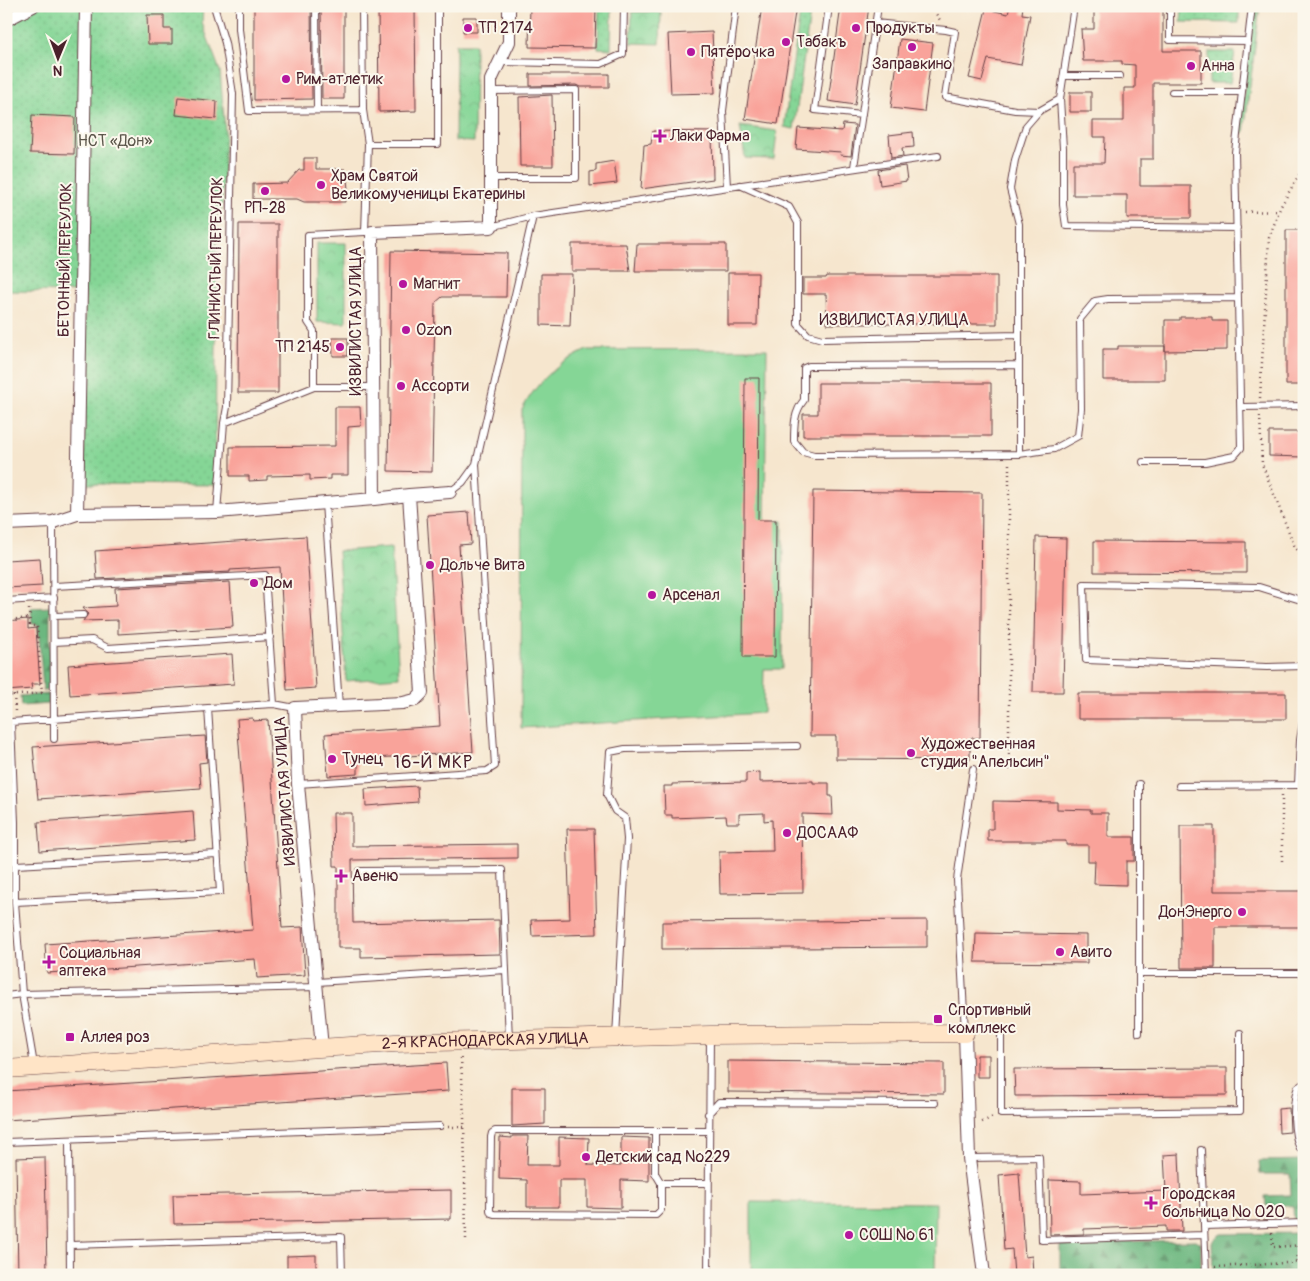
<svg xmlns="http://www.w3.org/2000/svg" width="1310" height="1281" font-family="Pangolin,sans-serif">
  <defs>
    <pattern id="grass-dots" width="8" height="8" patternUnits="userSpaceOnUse" patternTransform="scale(1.25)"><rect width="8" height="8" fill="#85d696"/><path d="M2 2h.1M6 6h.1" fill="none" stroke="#74b781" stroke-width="1.8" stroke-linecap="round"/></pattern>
    <pattern id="forest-firs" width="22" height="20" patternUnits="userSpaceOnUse" patternTransform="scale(1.25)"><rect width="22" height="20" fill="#6cb77f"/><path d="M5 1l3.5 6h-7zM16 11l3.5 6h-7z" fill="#5b9468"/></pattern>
    <pattern id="park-crowns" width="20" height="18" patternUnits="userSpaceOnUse" patternTransform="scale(1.25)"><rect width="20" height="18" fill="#85d696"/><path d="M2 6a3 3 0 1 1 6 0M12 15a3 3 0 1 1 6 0" fill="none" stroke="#74b781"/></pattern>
  </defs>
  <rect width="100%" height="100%" fill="#fbf7ec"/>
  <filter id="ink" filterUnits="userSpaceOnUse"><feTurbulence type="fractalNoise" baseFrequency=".02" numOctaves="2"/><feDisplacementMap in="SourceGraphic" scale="10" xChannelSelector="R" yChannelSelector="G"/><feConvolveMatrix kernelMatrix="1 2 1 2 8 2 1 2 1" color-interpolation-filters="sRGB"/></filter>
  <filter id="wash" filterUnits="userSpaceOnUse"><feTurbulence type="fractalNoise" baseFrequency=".0096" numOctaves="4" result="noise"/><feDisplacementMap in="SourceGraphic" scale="20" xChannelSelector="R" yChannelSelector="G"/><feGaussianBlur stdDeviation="1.12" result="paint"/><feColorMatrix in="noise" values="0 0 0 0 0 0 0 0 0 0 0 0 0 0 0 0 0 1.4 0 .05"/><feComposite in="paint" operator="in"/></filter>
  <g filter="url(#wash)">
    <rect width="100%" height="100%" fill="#f6e6ce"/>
    <!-- grass -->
    <path fill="url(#grass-dots)" stroke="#687a60" d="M 6,6 L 203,6 L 202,23 L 220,71 L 225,131 L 222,209 L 217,214 L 215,485 L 84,484 L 85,292 L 6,291 Z
      M 599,6 L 612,6 L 611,49 L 598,48 Z
      M 801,6 L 811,6 L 794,129 L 784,127 Z
      M 1182,6 L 1239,6 L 1239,23 L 1181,22 Z
      M 1254,6 L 1260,6 L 1244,133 L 1239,133 Z
      M 1209,52 L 1235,52 L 1230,83 L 1209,83 Z"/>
    <!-- forest -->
    <path fill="url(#forest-firs)" stroke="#5b6b55" d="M 50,607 L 50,690 L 43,690 L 38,624 L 32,624 L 31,608 Z
      M 49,694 L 49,704 L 21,706 L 20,696 Z
      M 1304,1160 L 1304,1225 L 1294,1225 L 1293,1206 L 1266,1206 L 1265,1196 L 1291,1195 L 1290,1174 L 1260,1174 L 1259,1161 Z
      M 1304,1233 L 1304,1275 L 1213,1275 L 1212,1243 L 1214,1239 L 1221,1234 Z
      M 1196,1240 L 1201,1243 L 1201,1275 L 1060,1275 L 1060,1243 Z"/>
    <!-- park -->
    <path fill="url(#park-crowns)" stroke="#687a60" d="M 632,12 L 661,12 L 660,44 L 631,43 Z
      M 456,44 L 475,44 L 474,142 L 455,141 Z
      M 740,126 L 777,131 L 774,159 L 745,158 Z
      M 317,243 L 346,243 L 346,323 L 317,322 Z
      M 391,547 L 399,677 L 346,681 L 338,551 Z"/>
    <!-- pitch -->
    <path fill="#85d696" stroke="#687a60" d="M 767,349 L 765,521 L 783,521 L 782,669 L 764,669 L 763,713 L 521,728 L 522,410 C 536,382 558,363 587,350 Z
      M 751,1202 L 936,1203 L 935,1275 L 751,1275 Z"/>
    <g id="blocks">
      <!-- building -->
      <path fill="#f9a39a" d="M 254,6 L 311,6 L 312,99 L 254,100 Z
        M 321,6 L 344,6 L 344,99 L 322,99 Z
        M 378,6 L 415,6 L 416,111 L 379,112 Z
        M 530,6 L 596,6 L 595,48 L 529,47 Z
        M 762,6 L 796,6 L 778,124 L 745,119 Z
        M 841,6 L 869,6 L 855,105 L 828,101 Z
        M 1010,6 L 1023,6 L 1022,14 L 1030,15 L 1021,65 L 988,59 L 982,81 L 969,78 L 986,9 L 1008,14 Z
        M 1094,6 L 1163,6 L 1163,51 L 1201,51 L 1201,83 L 1153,83 L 1153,159 L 1140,159 L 1140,186 L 1191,186 L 1191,218 L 1127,218 L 1127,195 L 1073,195 L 1073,163 L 1104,163 L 1105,137 L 1093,137 L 1093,121 L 1124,121 L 1124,88 L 1135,88 L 1135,65 L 1122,64 L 1122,61 L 1083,61 L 1081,29 L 1094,29 Z
        M 147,15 L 164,15 L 164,29 L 172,29 L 172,44 L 148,44 Z
        M 463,17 L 477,17 L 477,32 L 463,32 Z
        M 712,32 L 715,93 L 671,94 L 668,34 Z
        M 900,39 L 933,43 L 924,112 L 891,108 Z
        M 530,74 L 609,74 L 609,87 L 580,87 L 576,85 L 530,86 Z
        M 1070,92 L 1091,92 L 1091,112 L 1070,112 Z
        M 552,95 L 553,166 L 520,166 L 519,97 Z
        M 178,97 L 217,101 L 216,119 L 176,115 Z
        M 32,115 L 75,117 L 74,154 L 30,153 Z
        M 843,124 L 855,125 L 851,156 L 840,155 L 841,152 L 796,149 L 798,128 L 842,131 Z
        M 653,131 L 712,132 L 713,179 L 641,189 L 644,145 L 651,144 Z
        M 913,132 L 914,147 L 902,148 L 903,156 L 891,158 L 889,135 Z
        M 304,158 L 316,158 L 316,169 L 345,169 L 345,178 L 347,178 L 348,190 L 347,193 L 346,193 L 345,202 L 304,202 L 297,199 L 253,199 L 253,184 L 287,183 L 299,170 L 304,170 Z
        M 614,161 L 617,183 L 590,186 L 590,172 L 596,171 L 596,164 Z
        M 905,166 L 907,181 L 880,185 L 878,170 Z
        M 239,224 L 278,224 L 278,393 L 238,393 Z
        M 1286,230 L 1304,230 L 1304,385 L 1286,385 Z
        M 572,244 L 626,244 L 630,271 L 572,271 Z
        M 637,244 L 726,244 L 726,271 L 635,271 Z
        M 391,251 L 507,253 L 506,297 L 442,297 L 435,303 L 432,472 L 388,471 Z
        M 728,273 L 758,273 L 757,325 L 728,325 Z
        M 541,274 L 572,274 L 570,326 L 541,325 Z
        M 827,276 L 997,276 L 997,324 L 827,324 L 826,294 L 803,294 L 803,278 L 826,278 Z
        M 1180,317 L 1212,317 L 1212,321 L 1227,321 L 1227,350 L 1165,351 L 1165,320 L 1180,320 Z
        M 332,338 L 348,338 L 348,356 L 333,356 Z
        M 1118,346 L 1165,346 L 1165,380 L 1103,380 L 1103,349 L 1118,349 Z
        M 745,378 L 759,378 L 758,520 L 776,520 L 775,657 L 743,657 Z
        M 818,383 L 991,383 L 991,436 L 803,436 L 803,414 L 818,414 Z
        M 335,407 L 360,407 L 361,426 L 348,427 L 348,475 L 330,475 L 330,479 L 310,480 L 310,475 L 267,476 L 267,480 L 249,481 L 249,476 L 230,476 L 230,447 L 335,446 Z
        M 1269,432 L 1304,432 L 1304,457 L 1269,456 Z
        M 813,491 L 982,493 L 980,738 L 970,738 L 970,760 L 836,759 L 836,736 L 810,736 Z
        M 469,512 L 471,544 L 459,545 L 473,752 L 358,759 L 358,774 L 328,776 L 325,734 L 440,726 L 427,515 Z
        M 306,536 L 316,688 L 287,690 L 280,567 L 230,570 L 230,572 L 97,579 L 95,551 Z
        M 1036,537 L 1066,538 L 1063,692 L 1033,692 Z
        M 1094,541 L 1246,542 L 1246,573 L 1094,572 Z
        M 40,558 L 42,586 L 6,588 L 6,560 Z
        M 230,582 L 233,627 L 118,634 L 118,620 L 83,621 L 88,614 L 83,608 L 116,606 L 115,588 Z
        M 28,619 L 28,629 L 36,628 L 40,684 L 31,684 L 32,689 L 6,691 L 6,621 Z
        M 232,654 L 234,684 L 70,695 L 68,665 Z
        M 1078,693 L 1286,693 L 1286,719 L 1078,719 Z
        M 252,718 L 253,721 L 268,720 L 282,928 L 302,927 L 305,975 L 257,978 L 255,959 L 47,973 L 45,944 L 253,930 L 237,719 Z
        M 205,736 L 207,762 L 199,763 L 201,788 L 38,799 L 33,747 Z
        M 760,772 L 760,782 L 813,781 L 813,783 L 829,783 L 829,796 L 832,796 L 833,815 L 802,814 L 803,893 L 720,894 L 719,852 L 773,851 L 772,820 L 764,821 L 764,813 L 739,814 L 739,823 L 727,823 L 726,816 L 672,818 L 672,815 L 665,815 L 664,786 L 672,786 L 672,784 L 746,782 L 746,773 Z
        M 417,786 L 418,802 L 366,806 L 365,789 Z
        M 993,801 L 1057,802 L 1057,809 L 1091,810 L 1091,813 L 1108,813 L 1108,837 L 1134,837 L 1134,861 L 1126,861 L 1126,885 L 1094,884 L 1095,861 L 1088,861 L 1088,845 L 1066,845 L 1066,841 L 988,841 L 988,829 L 993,829 Z
        M 193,811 L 195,840 L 40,851 L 38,822 Z
        M 333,813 L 352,813 L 352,846 L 517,844 L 517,858 L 352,860 L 353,923 L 499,920 L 500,954 L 361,957 L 361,948 L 338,948 L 338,866 L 334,866 Z
        M 1180,826 L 1214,826 L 1214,891 L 1304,891 L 1304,927 L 1215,927 L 1215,968 L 1181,968 Z
        M 567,829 L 594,829 L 597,934 L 532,936 L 531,920 L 570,919 Z
        M 927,920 L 927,947 L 662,949 L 662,922 Z
        M 976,933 L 1087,935 L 1087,963 L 975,962 Z
        M 977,1055 L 989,1055 L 989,1077 L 977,1077 Z
        M 728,1061 L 944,1063 L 944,1094 L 728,1092 Z
        M 446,1063 L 448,1091 L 6,1120 L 6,1091 Z
        M 1227,1068 L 1227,1095 L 1015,1096 L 1014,1069 Z
        M 512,1088 L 545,1088 L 545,1124 L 512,1126 Z
        M 1289,1108 L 1290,1132 L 1279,1133 L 1278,1109 Z
        M 512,1136 L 528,1136 L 527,1165 L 559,1165 L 559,1137 L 589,1138 L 588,1165 L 621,1166 L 621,1137 L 649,1138 L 649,1181 L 621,1180 L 621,1208 L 587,1207 L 587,1180 L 559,1180 L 559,1207 L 527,1207 L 527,1180 L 499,1179 L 500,1137 L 512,1138 Z
        M 1179,1154 L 1182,1231 L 1166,1231 L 1166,1226 L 1084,1229 L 1084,1234 L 1050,1235 L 1049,1180 L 1081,1181 L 1081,1194 L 1166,1191 L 1164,1155 Z
        M 45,1157 L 47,1275 L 18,1275 L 16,1158 Z
        M 1019,1173 L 1025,1257 L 1032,1256 L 1033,1275 L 1014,1275 L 1012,1249 L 1004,1250 L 999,1175 Z
        M 451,1190 L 451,1219 L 174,1224 L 173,1195 Z
        M 316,1255 L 316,1275 L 287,1275 L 287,1256 Z"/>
    </g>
  </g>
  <g filter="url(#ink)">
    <use href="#blocks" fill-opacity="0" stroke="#643d43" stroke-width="1"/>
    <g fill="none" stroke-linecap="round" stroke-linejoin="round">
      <!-- lane casing -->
      <g stroke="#643d43" stroke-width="8">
        <path id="lane" d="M 214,6 L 225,43 L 233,94 L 227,407 L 224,423 L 217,512
          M 239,6 L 239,29 L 249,111 L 363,110
          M 316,6 L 317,110
          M 362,6 L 363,110 L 368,144 L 365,232 L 368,232
          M 829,6 L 815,110 L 862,115
          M 1074,6 L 1060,99 L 1063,148 L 1063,205 L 1066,226 L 1237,228
          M 1170,6 L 1170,40 L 1248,41
          M 875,23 L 946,30 L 955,32 L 945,97 L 1015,110 L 1039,111
          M 500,62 L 601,64 L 623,54 L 624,6
          M 1064,76 L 1120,76
          M 1172,92 L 1242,92
          M 368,144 L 438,144 L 438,6
          M 854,167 L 878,6
          M 491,178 L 576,178 L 576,90 L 491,91
          M 740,185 L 789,207 L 798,223 L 798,324 L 808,335 L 822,339 L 1019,335
          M 727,187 L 723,111 L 736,6
          M 491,227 L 533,216 L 938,156
          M 1019,365 L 809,366 L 804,368 L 804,400 C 794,412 794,425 794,441 L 803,452 L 814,455 L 1019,454 L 1054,449 L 1078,436 L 1081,409 L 1080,319 L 1095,301 L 1108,299 L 1238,298
          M 314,387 L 373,387
          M 1241,407 L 1304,406
          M 224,423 L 314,387 L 314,331 L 308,322 L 308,235 L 365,232
          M 1019,454 L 1019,224 L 1010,189 L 1015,160 L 1026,126 L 1039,111 L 1060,99
          M 1143,462 L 1205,462 L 1234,456 L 1241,448 L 1235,152 L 1252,6
          M 450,492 L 463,482 L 476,464 L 533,216
          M 325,503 L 339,706
          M 53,522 L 54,739
          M 54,586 L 265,575 L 274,704 L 295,708
          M 6,601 L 54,598
          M 1304,601 L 1259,587 L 1084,584 L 1086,660 L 1267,667 L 1304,666
          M 54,616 L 83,615
          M 54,642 L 92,640 L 108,648 L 270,637
          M 298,784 L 487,771 L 495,766 L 476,464
          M 1139,784 L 1139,973
          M 1179,786 L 1298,785 L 1300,740 L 1304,716
          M 16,865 L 217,854
          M 360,871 L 502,870 L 506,970
          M 15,902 L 220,892 L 208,708 L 274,704
          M 317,982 L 506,970 L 509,1039
          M 6,996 L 22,994 L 317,987
          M 965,1032 L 957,880 L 973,769
          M 1001,1033 L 1001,1114 L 1240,1111 L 1240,1033
          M 1139,1033 L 1139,973 L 1304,973
          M 616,1037 L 627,839 L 625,818 L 615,811 L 607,795 L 610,752 L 625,749 L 797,746
          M 34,1065 L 22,994 L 15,902 L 15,822 L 11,722 L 208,708
          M 1304,1084 L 1298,1087 C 1292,1101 1293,1135 1300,1148 L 1304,1149
          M 708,1114 L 719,1102 L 935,1103
          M 655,1131 L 655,1173 L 661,1183
          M 69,1140 L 70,1275
          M 6,1142 L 440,1126
          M 1201,1150 L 1206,1275
          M 969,1158 L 1039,1157 L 1042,1240 L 1204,1235
          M 708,1183 L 661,1183 L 661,1210 L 656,1215 L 494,1214 L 491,1213 L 490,1210 L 491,1137 L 492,1133 L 495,1131 L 708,1131
          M 1204,1226 L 1304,1223
          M 70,1245 L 341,1237 L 342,1275
          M 708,1275 L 710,1037"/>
      </g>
      <!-- street casing -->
      <g stroke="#643d43" stroke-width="14">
        <path id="street" d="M 6,20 L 33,6
          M 409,495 L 450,492
          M 77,514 L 86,6
          M 6,524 L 53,522 L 77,514 L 217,512 L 374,499
          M 965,1033 L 969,1158 L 984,1275
          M 322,1048 L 298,784 L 295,708 L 403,703 L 415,700 L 422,693 L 409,495 L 374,499 L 372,232 L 491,227 L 491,80 L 509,42 L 509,6"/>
      </g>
      <!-- secondary casing -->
      <g stroke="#643d43" stroke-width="19">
        <g id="secondary">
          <path id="s1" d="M 6,1069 L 395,1043 L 710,1035 L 965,1033"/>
        </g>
      </g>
      <!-- path -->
      <path stroke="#643d43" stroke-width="2.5" stroke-dasharray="1 4" stroke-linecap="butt" d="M 931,6 L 940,20
        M 1245,212 L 1279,211
        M 1260,398 L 1269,238 L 1281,206 L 1304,166
        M 1260,416 L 1262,464 L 1294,545 L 1304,560
        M 1009,464 L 1009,772
        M 29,609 L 30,626 L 37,626 L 42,693
        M 6,620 L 30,618
        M 14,695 L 15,711
        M 6,696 L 42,693
        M 1282,795 L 1282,863
        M 461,1058 L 464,1116 L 466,1239
        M 982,1122 L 993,1117
        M 448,1127 L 464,1127
        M 1272,1233 L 1273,1247 L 1304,1245
        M 1297,1246 L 1298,1263
        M 1215,1267 L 1304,1262"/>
      <!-- lane -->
      <use href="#lane" stroke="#fff" stroke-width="6"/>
      <!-- street -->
      <use href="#street" stroke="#fff" stroke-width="12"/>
      <!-- secondary -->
      <use href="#secondary" stroke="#ffe4c6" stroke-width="18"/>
    </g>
  </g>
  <!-- markers -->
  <g fill="#b5179e" stroke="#fbf7ec" stroke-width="2">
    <circle cx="468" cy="28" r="5"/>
    <circle cx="856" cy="28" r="5"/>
    <circle cx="786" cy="42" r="5"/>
    <circle cx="912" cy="47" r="5"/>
    <circle cx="691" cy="52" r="5"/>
    <circle cx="1191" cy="66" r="5"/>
    <circle cx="286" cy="79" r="5"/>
    <path d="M657.5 128.5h5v5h5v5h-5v5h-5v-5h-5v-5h5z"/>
    <circle cx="321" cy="185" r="5"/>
    <circle cx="265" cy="191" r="5"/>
    <circle cx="403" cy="284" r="5"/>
    <circle cx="406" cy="330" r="5"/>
    <circle cx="340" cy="347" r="5"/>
    <circle cx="401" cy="386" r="5"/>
    <circle cx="430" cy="565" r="5"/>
    <circle cx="254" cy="583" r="5"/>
    <circle cx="652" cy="595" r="5"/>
    <circle cx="911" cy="753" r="5"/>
    <circle cx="332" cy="759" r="5"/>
    <circle cx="787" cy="833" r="5"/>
    <path d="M338.5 868.5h5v5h5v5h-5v5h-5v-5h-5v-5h5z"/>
    <circle cx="1242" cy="912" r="5"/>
    <circle cx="1060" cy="952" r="5"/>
    <path d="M46.5 954.5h5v5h5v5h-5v5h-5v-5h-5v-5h5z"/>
    <rect x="933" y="1014" width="10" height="10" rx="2.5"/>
    <rect x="65" y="1032" width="10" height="10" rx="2.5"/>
    <circle cx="586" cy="1157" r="5"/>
    <path d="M1148.5 1195.5h5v5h5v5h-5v5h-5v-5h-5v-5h5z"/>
    <circle cx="849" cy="1235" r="5"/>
  </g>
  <g text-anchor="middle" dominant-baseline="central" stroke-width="4" stroke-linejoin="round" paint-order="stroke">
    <!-- poi labels -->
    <g font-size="16" fill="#4a1f2b" stroke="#fbf7ec" text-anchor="start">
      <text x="478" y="28">ТП 2174</text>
      <text x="866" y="28">Продукты</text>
      <text x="796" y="42">Табакъ</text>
      <text x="701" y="52">Пятёрочка</text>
      <text x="912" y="64" text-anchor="middle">Заправкино</text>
      <text x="1201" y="66">Анна</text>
      <text x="296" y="79">Рим-атлетик</text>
      <text x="670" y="136">Лаки Фарма</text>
      <text x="331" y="176">Храм Святой<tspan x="331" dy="18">Великомученицы Екатерины</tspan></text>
      <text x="265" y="208" text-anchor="middle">РП-28</text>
      <text x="413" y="284">Магнит</text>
      <text x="416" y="330">Ozon</text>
      <text x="330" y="347" text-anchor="end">ТП 2145</text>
      <text x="411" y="386">Ассорти</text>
      <text x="440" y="565">Дольче Вита</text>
      <text x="264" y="583">Дом</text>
      <text x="662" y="595">Арсенал</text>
      <text x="921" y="744">Художественная<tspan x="921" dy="18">студия "Апельсин"</tspan></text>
      <text x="342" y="759">Тунец</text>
      <text x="797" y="833">ДОСААФ</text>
      <text x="352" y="876">Авеню</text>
      <text x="1232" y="912" text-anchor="end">ДонЭнерго</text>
      <text x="1070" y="952">Авито</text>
      <text x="59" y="953">Социальная<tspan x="59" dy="18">аптека</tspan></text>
      <text x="948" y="1010">Спортивный<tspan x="948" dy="18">комплекс</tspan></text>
      <text x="80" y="1037">Аллея роз</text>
      <text x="596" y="1157">Детский сад №229</text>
      <text x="1162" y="1194">Городская<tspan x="1162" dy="18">больница № 020</tspan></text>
      <text x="859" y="1235">СОШ № 61</text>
    </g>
    <!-- park labels -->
    <g font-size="16" fill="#5c564b" stroke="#fbf7ec">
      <text x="115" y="141">НСТ «Дон»</text>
    </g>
    <!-- street labels -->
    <g font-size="16" fill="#4a1f2b" stroke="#fbf7ec">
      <text transform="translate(216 258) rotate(-89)">ГЛИНИСТЫЙ ПЕРЕУЛОК</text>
      <text transform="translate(65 260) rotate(-89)">БЕТОННЫЙ ПЕРЕУЛОК</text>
      <text x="894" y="320">ИЗВИЛИСТАЯ УЛИЦА</text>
      <text transform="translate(356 321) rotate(-90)">ИЗВИЛИСТАЯ УЛИЦА</text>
      <text transform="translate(285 791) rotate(-94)">ИЗВИЛИСТАЯ УЛИЦА</text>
      <text stroke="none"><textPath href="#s1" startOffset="480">2-Я КРАСНОДАРСКАЯ УЛИЦА</textPath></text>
    </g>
    <!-- neighbourhood labels -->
    <g font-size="18" letter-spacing="1" fill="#4a1f2b" stroke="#fbf7ec">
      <text x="433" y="762">16-Й МКР</text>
    </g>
  </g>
  <!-- margin -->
  <rect width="1310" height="1281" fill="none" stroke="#fbf7ec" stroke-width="25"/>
  <!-- north arrow -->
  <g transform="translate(58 58) rotate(181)" stroke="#fbf7ec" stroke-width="4" paint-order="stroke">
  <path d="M0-4L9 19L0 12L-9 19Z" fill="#4a1f2b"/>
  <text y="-8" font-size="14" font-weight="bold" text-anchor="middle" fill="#4a1f2b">N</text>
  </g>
</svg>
